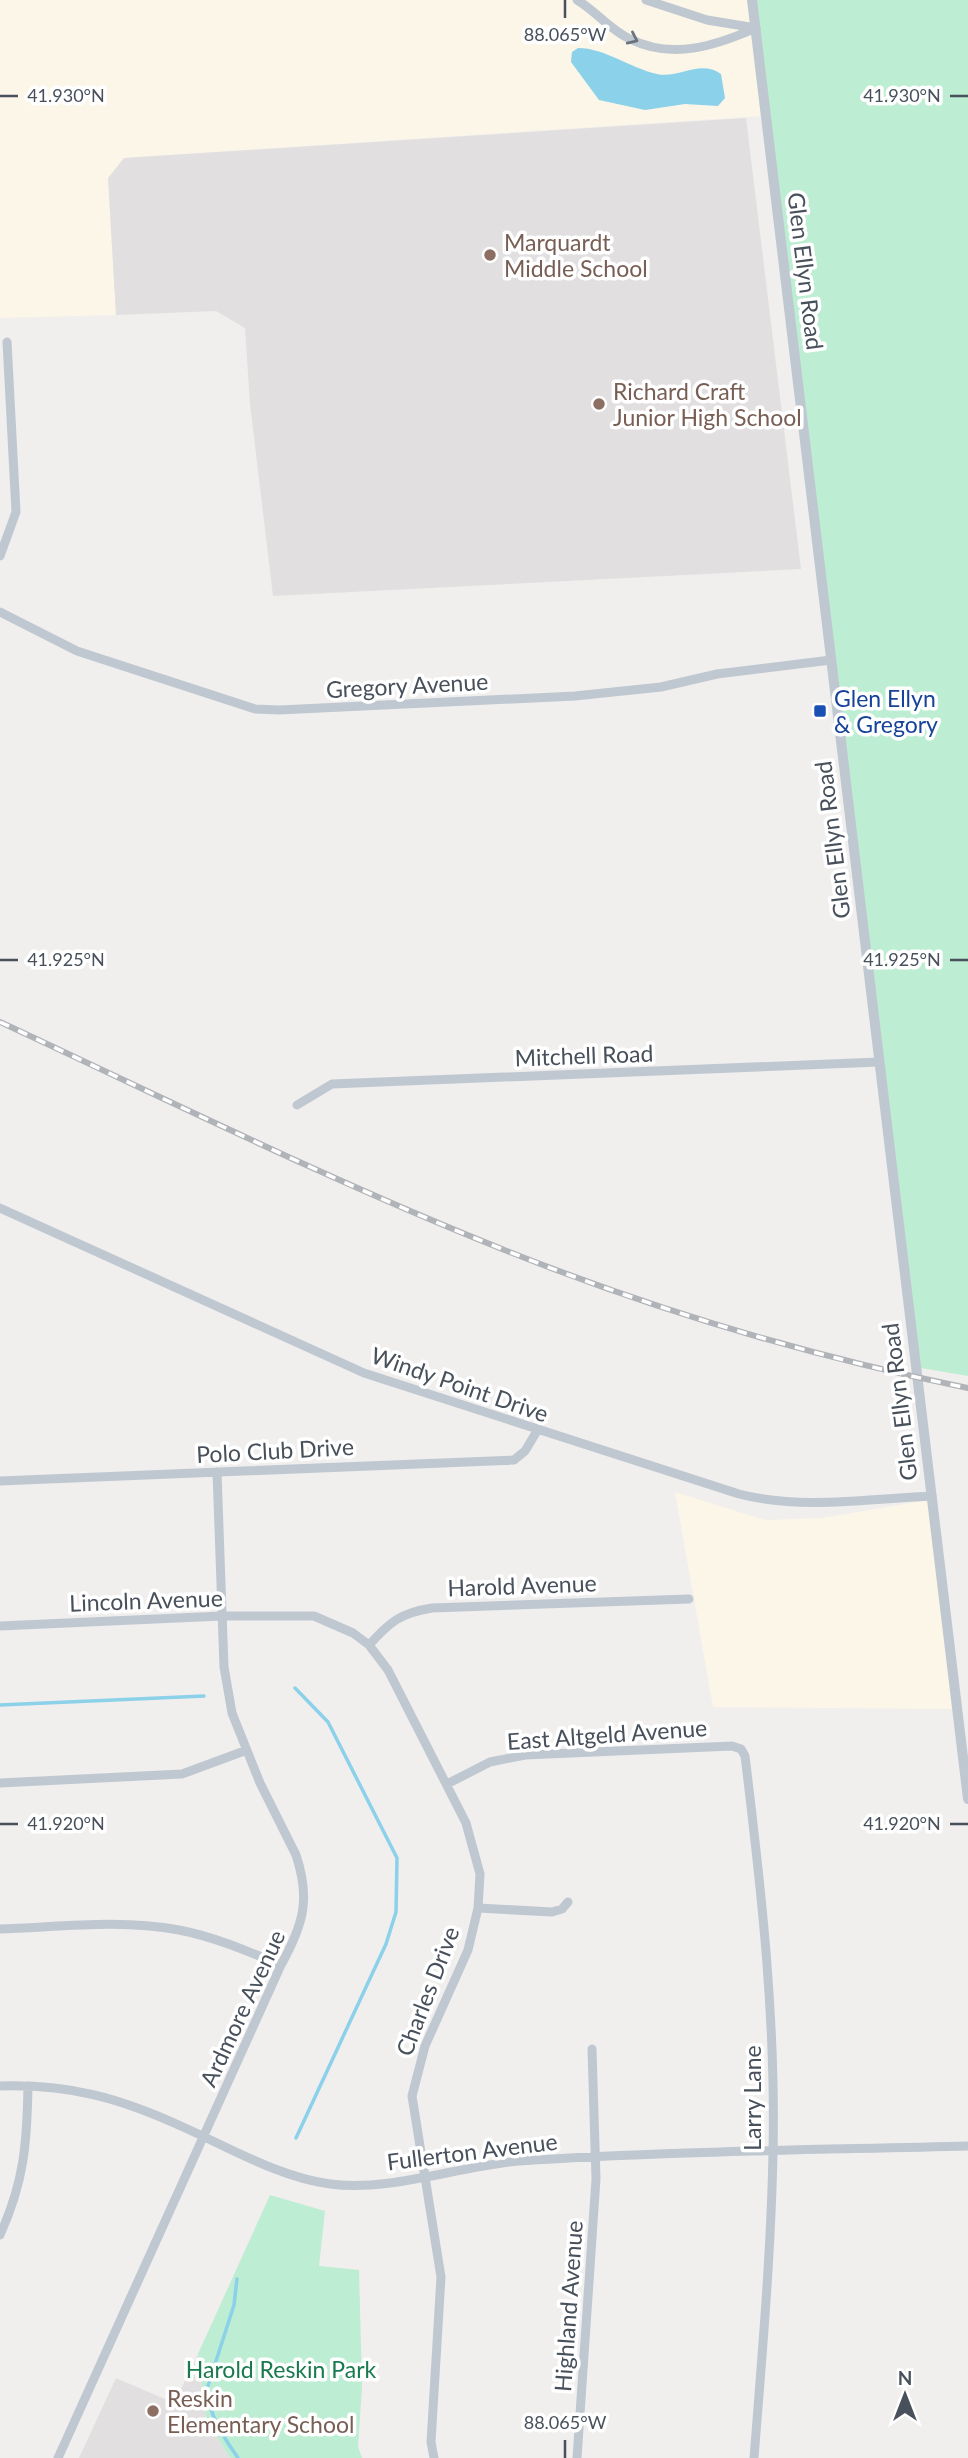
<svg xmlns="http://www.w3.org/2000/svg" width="968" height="2458" font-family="Lato,sans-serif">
  <rect width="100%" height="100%" fill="#f1eeee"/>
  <!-- commercial -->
  <path fill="#fbf6e7" d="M 0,0 L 748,0 L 761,116 L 125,158 L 108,178 L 116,315 L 0,318 Z
    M 675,1492 L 765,1520 L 822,1518 L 928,1500 L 954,1709 L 713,1707 Z"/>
  <!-- education -->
  <path fill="#e2dfe0" d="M 746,118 L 801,569 L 273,596 L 250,404 L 245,328 L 216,311 L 116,315 L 108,178 L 124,158 Z
    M 198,2354 L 206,2419 L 230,2458 L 79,2458 L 116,2378 L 174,2403 Z"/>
  <!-- green -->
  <path fill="#bdedd2" d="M 756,0 L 968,0 L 968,1376 L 921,1368 Z
    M 270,2195 L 325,2211 L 319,2266 L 359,2270 L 362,2386 L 358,2447 L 362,2458 L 230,2458 L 206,2419 L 198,2354 Z"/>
  <!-- water -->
  <path fill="#8bd1e9" d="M 578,48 C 605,48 630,68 657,74 C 679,79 700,59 721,74 L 725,98 L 718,106 L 685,104 L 645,110 L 599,100 L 571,62 L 572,52 Z"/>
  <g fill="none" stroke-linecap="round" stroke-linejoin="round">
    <!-- stream -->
    <path stroke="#8bd1e9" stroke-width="3.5" d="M 295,1688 L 328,1722 L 397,1858 L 396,1912 L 386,1944 L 296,2138
      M 0,1705 L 204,1696
      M 237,2279 L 234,2305 L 207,2389 C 209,2416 223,2436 238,2458"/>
    <!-- minor -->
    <path stroke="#bfc8d0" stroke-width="9" d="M 577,0 C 596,11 610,30 630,39 C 672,60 715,46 756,28
      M 646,0 L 707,20 L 756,28
      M 0,556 L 16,512 L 7,342
      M 0,612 L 77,651 L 255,709 L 279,710 L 575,696 L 661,687 L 717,674 L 831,660
      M 297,1105 L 332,1084 L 879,1062
      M 0,1208 L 364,1373 L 739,1494 C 800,1510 869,1499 932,1496
      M 0,1481 L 514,1460 L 525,1451 L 537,1431
      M 0,1626 L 222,1616 L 314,1616 L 353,1633 L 369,1645 L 388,1670 L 466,1823 L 480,1874 L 478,1908 L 468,1950 L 425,2046 L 412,2096 L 441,2277 L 431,2442 L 434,2458
      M 369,1645 C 390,1622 400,1613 432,1608 L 689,1599
      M 0,1783 L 182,1774 L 247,1750
      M 447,1784 L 490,1762 L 525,1755 L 732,1746 L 741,1749 L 745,1756 C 761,1887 776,2019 773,2152 C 771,2254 762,2356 754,2458
      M 478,1908 L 552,1912 L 562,1909 L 568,1902
      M 0,1929 C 59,1927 120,1919 179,1930 C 215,1937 247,1951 281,1965
      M 0,2086 C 70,2084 120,2098 183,2127 C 230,2148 279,2177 330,2184 C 390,2192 459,2166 519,2161 C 668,2151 818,2150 968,2146
      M 0,2235 C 24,2182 27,2144 28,2086
      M 58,2458 L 281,1965 C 303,1925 311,1900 296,1855 L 260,1783 L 232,1713 L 224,1667 L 217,1472
      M 577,2458 L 596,2179 L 592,2049"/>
    <!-- tertiary -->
    <path stroke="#bfc8d0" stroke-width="10" d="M 752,0 L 968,1799"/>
    <!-- rail casing -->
    <g stroke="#b0b3b8" stroke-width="6">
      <path id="rail" d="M 0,1022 C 166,1099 331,1181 502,1249 C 652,1309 809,1356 968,1388"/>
    </g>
    <!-- rail -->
    <use href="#rail" stroke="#fff" stroke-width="3.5" stroke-dasharray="10" stroke-linecap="butt"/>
  </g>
  <!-- one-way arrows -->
  <defs><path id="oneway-chevron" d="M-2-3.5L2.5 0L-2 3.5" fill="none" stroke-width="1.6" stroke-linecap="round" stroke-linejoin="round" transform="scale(1.75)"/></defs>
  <use stroke="#6b747e" href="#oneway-chevron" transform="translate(633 39) rotate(25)"/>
  <!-- ticks -->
  <path fill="none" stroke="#47505b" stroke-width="2.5" d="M 565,0 L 565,18M 0,96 L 18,96M 950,96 L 968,96M 0,960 L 18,960M 950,960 L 968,960M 0,1824 L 18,1824M 950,1824 L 968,1824M 565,2440 L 565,2458"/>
  <!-- markers -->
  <g fill="#8d6e63" stroke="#fff" stroke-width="2.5">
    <circle cx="490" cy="255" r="7"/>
    <circle cx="599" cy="404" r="7"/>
    <circle cx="153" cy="2411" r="7"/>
  </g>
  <rect fill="#1a4fb4" stroke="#fff" stroke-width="2.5" x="813" y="704" width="14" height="14" rx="3.5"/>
  <g text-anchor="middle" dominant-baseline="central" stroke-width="7" stroke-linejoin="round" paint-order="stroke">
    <!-- education labels -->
    <g font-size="23" fill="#785e54" stroke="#fff" text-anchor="start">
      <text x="504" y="242">Marquardt<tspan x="504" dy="26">Middle School</tspan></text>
      <text x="613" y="391">Richard Craft<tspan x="613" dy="26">Junior High School</tspan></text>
      <text x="167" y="2398">Reskin<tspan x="167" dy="26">Elementary School</tspan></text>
    </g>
    <!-- street labels -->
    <g font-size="23" fill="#47505b" stroke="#fff">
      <text transform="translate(806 271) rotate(83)">Glen Ellyn Road</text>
      <text transform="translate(407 685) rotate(-3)">Gregory Avenue</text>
      <text transform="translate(832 840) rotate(-97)">Glen Ellyn Road</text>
      <text transform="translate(584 1055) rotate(-2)">Mitchell Road</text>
      <text transform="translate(460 1384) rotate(19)">Windy Point Drive</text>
      <text transform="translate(899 1402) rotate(-97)">Glen Ellyn Road</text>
      <text transform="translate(275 1450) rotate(-3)">Polo Club Drive</text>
      <text transform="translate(522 1585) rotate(-2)">Harold Avenue</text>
      <text transform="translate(146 1600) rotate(-2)">Lincoln Avenue</text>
      <text transform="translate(607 1734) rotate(-4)">East Altgeld Avenue</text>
      <text transform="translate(427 1991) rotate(-69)">Charles Drive</text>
      <text transform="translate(242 2008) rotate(-65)">Ardmore Avenue</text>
      <text transform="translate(752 2098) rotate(-90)">Larry Lane</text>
      <text transform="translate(472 2151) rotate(-7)">Fullerton Avenue</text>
      <text transform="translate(568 2306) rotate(-86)">Highland Avenue</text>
    </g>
    <!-- transit labels -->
    <g font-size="23" fill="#164399" stroke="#fff" text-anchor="start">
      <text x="834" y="698">Glen Ellyn<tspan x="834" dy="26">&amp; Gregory</tspan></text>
    </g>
    <!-- park labels -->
    <g font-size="23" fill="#197a4f" stroke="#fff">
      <text x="281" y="2369">Harold Reskin Park</text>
    </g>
  </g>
  <g font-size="18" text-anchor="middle" fill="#47505b" stroke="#fff" stroke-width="7" stroke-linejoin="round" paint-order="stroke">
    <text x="565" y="41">88.065°W</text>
    <text x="66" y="102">41.930°N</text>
    <text x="902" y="102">41.930°N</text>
    <text x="66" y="966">41.925°N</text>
    <text x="902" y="966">41.925°N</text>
    <text x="66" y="1830">41.920°N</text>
    <text x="902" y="1830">41.920°N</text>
    <text x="565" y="2429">88.065°W</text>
  </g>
  <!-- north arrow -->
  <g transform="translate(905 2395)" stroke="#ffffff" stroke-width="5" paint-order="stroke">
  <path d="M0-5L12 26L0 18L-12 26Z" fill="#47505b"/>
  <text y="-10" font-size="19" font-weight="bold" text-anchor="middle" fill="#47505b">N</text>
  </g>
</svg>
